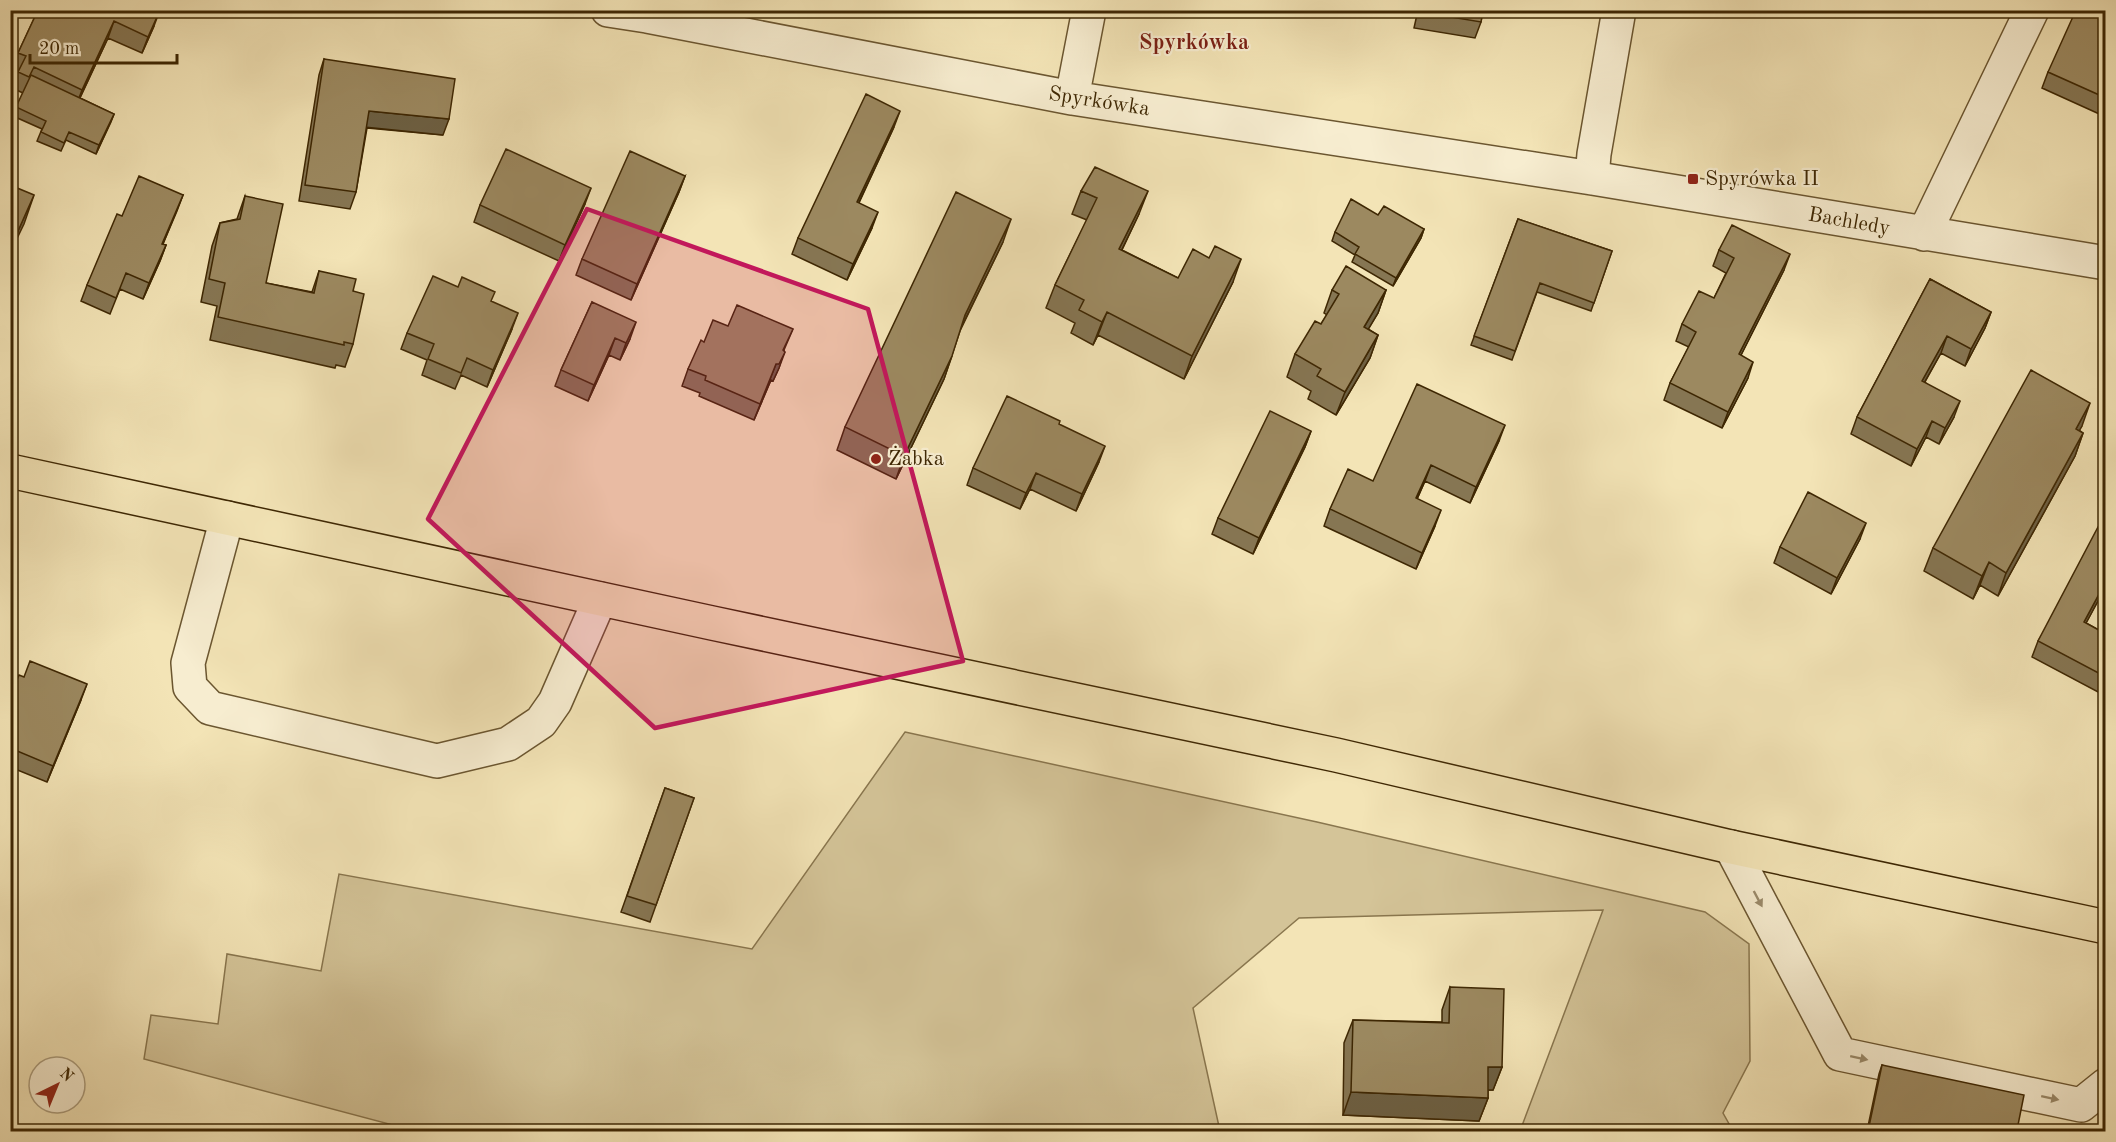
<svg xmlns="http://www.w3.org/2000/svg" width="2116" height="1142" font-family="'Old Standard TT',serif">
  <rect width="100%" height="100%" fill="#f3e4b6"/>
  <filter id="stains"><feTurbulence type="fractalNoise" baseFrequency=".00333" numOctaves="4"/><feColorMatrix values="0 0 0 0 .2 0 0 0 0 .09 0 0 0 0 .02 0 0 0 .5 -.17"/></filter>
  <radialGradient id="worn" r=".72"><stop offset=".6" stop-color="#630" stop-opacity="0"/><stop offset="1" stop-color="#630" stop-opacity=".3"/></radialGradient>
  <!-- green -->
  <path fill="#d4c498" stroke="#89764e" stroke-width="1.5" d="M 905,732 L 1317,822 L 1705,912 L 1749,944 L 1750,1061 L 1723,1113 L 1733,1131 L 1520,1131 L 1603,910 L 1299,918 L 1193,1008 L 1220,1131 L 408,1131 L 408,1129 L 144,1059 L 151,1015 L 218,1024 L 227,954 L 321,971 L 339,874 L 752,949 Z"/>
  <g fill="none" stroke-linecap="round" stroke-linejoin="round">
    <!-- minor casing -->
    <g stroke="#6b5630" stroke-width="36">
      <path id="minor" d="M 608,10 L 647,16 L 1072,98 L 1592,178 L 2106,263
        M 1072,98 L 1089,10
        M 1592,178 L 1594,154 L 1619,10
        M 1924,234 L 2032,10
        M 227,518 L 188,663 L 190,687 L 210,708 L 437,761 L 508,744 L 541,722 L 555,702 L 600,599
        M 1731,847 L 1840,1054 L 2081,1105 L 2106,1085"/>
    </g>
    <!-- major casing -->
    <g stroke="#3e2703" stroke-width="36">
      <path id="major" d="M 10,471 L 712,623 L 1336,755 L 1731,847 L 2106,927"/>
    </g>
    <!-- minor -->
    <use href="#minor" stroke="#f7edd0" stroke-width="33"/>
    <!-- major -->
    <use href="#major" stroke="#f3e4b6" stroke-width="33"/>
  </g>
  <!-- wall -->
  <path fill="#867653" stroke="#3e2703" stroke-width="1.5" d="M 38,10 L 154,26 L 142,53 L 108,38 L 80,98 L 114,114 L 96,154 L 66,140 L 61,151 L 37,141 L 42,129 L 13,116 L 23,93 L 12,88 L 18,72 L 12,69 L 18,53 Z
    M 1418,10 L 1483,10 L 1481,22 L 1475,38 L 1414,28 Z
    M 2106,16 L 2106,117 L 2042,88 L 2048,72 Z
    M 324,59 L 443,135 L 367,128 L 356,192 L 350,209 L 299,201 L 319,75 Z
    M 894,127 L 859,203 L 872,228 L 847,280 L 792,254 L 798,238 Z
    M 685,176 L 679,192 L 631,300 L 576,275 L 582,259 Z
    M 1081,191 L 1139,214 L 1122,250 L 1178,278 L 1233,282 L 1184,379 L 1098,335 L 1093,345 L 1071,333 L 1075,323 L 1046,308 L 1055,285 L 1087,220 L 1072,214 Z
    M 183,195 L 163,244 L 166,245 L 160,261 L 143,299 L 120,289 L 110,314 L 81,301 L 87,285 L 122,216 Z
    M 245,196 L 266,283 L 312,292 L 319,271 L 353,291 L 353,344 L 345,367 L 336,365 L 335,368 L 210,340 L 217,306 L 201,302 L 212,246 L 220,223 L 237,219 Z
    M 585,204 L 559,261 L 474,222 L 480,205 Z
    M 1378,215 L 1424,229 L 1421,238 L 1393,286 L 1352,262 L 1355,255 L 1332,241 L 1335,232 Z
    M 1518,219 L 1612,251 L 1591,311 L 1537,292 L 1512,360 L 1471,345 Z
    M 1003,242 L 960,331 L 944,379 L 896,479 L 837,450 L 845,427 Z
    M 1719,250 L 1784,270 L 1741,355 L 1748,378 L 1722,428 L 1664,400 L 1670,383 L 1689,347 L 1676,341 L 1682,324 L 1714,298 L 1726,273 L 1713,266 Z
    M 1930,279 L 1991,312 L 1985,328 L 1965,366 L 1941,353 L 1925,382 L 1954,417 L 1939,444 L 1926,437 L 1911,466 L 1851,434 L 1857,417 Z
    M 1332,290 L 1386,290 L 1378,313 L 1368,329 L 1378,335 L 1370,358 L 1336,415 L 1308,399 L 1311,391 L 1287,377 L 1295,354 L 1321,324 L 1327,315 L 1324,313 Z
    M 491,301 L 512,329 L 487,387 L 461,375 L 455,389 L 422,375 L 427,360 L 401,349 L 407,333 Z
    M 592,302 L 630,339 L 620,360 L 609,355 L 588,401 L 555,386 L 561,370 Z
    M 704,342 L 784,351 L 779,368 L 773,381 L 771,380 L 754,420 L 699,396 L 700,393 L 682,386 L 688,369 Z
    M 1059,424 L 1099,462 L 1076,511 L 1030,489 L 1020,509 L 967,485 L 973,468 Z
    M 2082,426 L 2079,430 L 2083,433 L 2075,456 L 1998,596 L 1980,585 L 1973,599 L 1924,571 L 1933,548 Z
    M 1311,431 L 1305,447 L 1253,554 L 1212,534 L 1218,518 Z
    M 1499,441 L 1470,503 L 1425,481 L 1417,499 L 1435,526 L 1416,569 L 1324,526 L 1330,509 L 1373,481 Z
    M 2106,531 L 2106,586 L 2086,623 L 2106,634 L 2106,683 L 2100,693 L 2032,657 L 2038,641 Z
    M 1860,539 L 1831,594 L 1774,563 L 1780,547 Z
    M 10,696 L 81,700 L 47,782 L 10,767 Z
    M 665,788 L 694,798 L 650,922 L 621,912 Z
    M 1450,987 L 1502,1067 L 1493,1090 L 1488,1090 L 1488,1098 L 1479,1121 L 1343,1115 L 1344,1043 L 1353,1020 L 1442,1022 L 1442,1010 Z
    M 1882,1065 L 2018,1125 L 2049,1131 L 1867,1131 L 1879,1074 Z"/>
  <!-- shaded-wall -->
  <path fill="#6d6043" stroke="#3e2703" stroke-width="1.5" d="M 160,10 L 154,26 L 142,53 L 148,37 Z
    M 114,21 L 108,38 L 76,106 L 82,90 Z
    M 369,111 L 449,119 L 443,135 L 364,127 Z
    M 900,111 L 894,127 L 851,219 L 857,202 Z
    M 114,114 L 111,122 L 96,154 L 99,145 Z
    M 685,176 L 679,192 L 631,300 L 637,284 Z
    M 591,188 L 585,204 L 559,261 L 565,245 Z
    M 1148,191 L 1139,214 L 1111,272 L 1119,249 Z
    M 34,195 L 24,224 L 10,253 L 10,249 Z
    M 183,195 L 177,211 L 156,260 L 162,244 Z
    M 878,212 L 872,228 L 847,280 L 853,264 Z
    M 1011,219 L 1003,242 L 956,338 L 965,315 Z
    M 1424,229 L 1421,238 L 1393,286 L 1396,278 Z
    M 166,245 L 160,261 L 143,299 L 149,283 Z
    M 1790,254 L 1784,270 L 1733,371 L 1739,354 Z
    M 1241,259 L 1233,282 L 1184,379 L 1192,356 Z
    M 1386,290 L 1378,313 L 1356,350 L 1364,327 Z
    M 1107,312 L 1098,335 L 1093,345 L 1102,322 Z
    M 1991,312 L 1985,328 L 1965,366 L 1971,349 Z
    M 518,313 L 512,329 L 487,387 L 493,370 Z
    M 636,322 L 630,339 L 620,360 L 626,343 Z
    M 793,329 L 778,364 L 785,352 L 779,368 L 773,381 L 771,380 L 754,420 L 776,364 Z
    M 1378,335 L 1370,358 L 1336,415 L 1345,392 Z
    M 1947,336 L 1941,353 L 1916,397 L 1922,381 Z
    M 615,338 L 609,355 L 588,401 L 594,385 Z
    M 952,356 L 944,379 L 896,479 L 904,456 Z
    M 1753,362 L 1748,378 L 1722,428 L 1728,412 Z
    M 1960,401 L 1954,417 L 1939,444 L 1945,428 Z
    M 2090,403 L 2082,426 L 2067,452 L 2076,429 Z
    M 1932,421 L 1926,437 L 1911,466 L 1917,449 Z
    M 1505,425 L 1499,441 L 1470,503 L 1476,487 Z
    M 1311,431 L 1305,447 L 1253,554 L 1259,538 Z
    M 2083,433 L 2075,456 L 1998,596 L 2006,573 Z
    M 1105,446 L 1099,462 L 1076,511 L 1082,494 Z
    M 1431,465 L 1425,481 L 1410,515 L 1416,498 Z
    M 1036,473 L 1030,489 L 1020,509 L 1026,493 Z
    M 1441,510 L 1435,526 L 1416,569 L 1422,553 Z
    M 1866,523 L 1860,539 L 1831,594 L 1837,578 Z
    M 1989,562 L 1980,585 L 1973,599 L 1982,576 Z
    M 2106,581 L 2106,586 L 2078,638 L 2084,622 Z
    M 2106,678 L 2106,683 L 2100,693 Z
    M 87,684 L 81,700 L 47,782 L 53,766 Z
    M 1488,1067 L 1502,1067 L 1493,1090 L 1480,1090 Z
    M 1351,1092 L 1488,1098 L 1479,1121 L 1343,1115 Z"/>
  <!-- building -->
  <path fill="#9c8960" stroke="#3e2703" stroke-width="1.5" d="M 38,10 L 160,10 L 148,37 L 114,21 L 82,90 L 34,67 L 29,77 L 18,72 L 26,56 L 18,53 Z
    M 1421,10 L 1483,10 L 1481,22 L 1420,12 Z
    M 2076,10 L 2095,10 L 2106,16 L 2106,98 L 2048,72 Z
    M 324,59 L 455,79 L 449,119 L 369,111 L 356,192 L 305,185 Z
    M 31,75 L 114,114 L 99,145 L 69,132 L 64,143 L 41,132 L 46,121 L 16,107 Z
    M 866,94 L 900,111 L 857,202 L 878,212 L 853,264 L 798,238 Z
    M 506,149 L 591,188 L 565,245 L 480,205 Z
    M 630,151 L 685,176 L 637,284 L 582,259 Z
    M 1095,167 L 1148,191 L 1119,249 L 1178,278 L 1193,249 L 1209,258 L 1215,246 L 1241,259 L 1192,356 L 1107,312 L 1102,322 L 1079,310 L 1084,300 L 1055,285 L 1097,198 L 1081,191 Z
    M 139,176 L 183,195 L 162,244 L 166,245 L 149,283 L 126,273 L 116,298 L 87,285 L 117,214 L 122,216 Z
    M 10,185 L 34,195 L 10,249 Z
    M 956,192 L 1011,219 L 965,315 L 952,356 L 904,456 L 845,427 Z
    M 245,196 L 283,204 L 266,283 L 314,293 L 319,271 L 356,279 L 353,291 L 364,294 L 353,344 L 344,342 L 344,345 L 218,317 L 225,283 L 209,279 L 220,223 L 240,219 Z
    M 1351,199 L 1378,215 L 1384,206 L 1424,229 L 1396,278 L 1355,254 L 1359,247 L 1335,232 Z
    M 1518,219 L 1612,251 L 1594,303 L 1540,283 L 1515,351 L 1474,336 Z
    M 1732,225 L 1790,254 L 1739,354 L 1753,362 L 1728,412 L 1670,383 L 1696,332 L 1682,324 L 1699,291 L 1714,298 L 1734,258 L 1719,250 Z
    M 1346,266 L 1386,290 L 1364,327 L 1378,335 L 1345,392 L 1317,376 L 1321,369 L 1295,354 L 1315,321 L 1321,324 L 1339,294 L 1332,290 Z
    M 433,276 L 458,287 L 462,277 L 495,292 L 491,301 L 518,313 L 493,370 L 467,358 L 461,373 L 428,359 L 434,344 L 407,333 Z
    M 1930,279 L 1991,312 L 1971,349 L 1947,336 L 1922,381 L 1960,401 L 1945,428 L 1932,421 L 1917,449 L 1857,417 Z
    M 592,302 L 636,322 L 626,343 L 615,338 L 594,385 L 561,370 Z
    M 737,305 L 793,329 L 783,350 L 785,352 L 779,364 L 776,364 L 760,404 L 705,380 L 706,376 L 688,369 L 701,340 L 704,342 L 713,320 L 728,326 Z
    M 2031,370 L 2090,403 L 2076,429 L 2083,433 L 2006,573 L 1989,562 L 1982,576 L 1933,548 Z
    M 1417,384 L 1505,425 L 1476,487 L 1431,465 L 1416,498 L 1441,510 L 1422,553 L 1330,509 L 1348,469 L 1373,481 Z
    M 1007,396 L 1060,421 L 1059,424 L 1105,446 L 1082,494 L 1036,473 L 1026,493 L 973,468 Z
    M 1270,411 L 1311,431 L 1259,538 L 1218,518 Z
    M 1808,492 L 1866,523 L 1837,578 L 1780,547 Z
    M 2098,527 L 2106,531 L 2106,581 L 2084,622 L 2106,634 L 2106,677 L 2038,641 Z
    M 30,661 L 87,684 L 53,766 L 10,748 L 10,696 L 19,675 L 24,677 Z
    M 665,788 L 694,798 L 656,905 L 627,896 Z
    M 1450,987 L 1504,989 L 1502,1067 L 1488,1067 L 1488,1098 L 1351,1092 L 1353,1020 L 1449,1023 Z
    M 1882,1065 L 2024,1095 L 2018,1125 L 2049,1131 L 1868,1131 Z"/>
  <!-- one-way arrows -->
  <defs><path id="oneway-solid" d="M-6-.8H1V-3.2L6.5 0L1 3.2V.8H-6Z" transform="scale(1.5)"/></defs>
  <g fill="#9a8a6a">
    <use href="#oneway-solid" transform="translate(1758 899) rotate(62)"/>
    <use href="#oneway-solid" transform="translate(1859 1058) rotate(12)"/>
    <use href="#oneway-solid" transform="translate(2050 1098) rotate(12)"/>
  </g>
  <!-- marked area -->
  <path fill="#c2185b" fill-opacity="0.2" stroke="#c2185b" stroke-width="4.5" stroke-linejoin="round" d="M 587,209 L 868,309 L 963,661 L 655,728 L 428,519 Z"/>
  <!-- markers -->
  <g fill="#8f2418" stroke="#f7edd0" stroke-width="2">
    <rect x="1687" y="173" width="12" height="12" rx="3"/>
    <circle cx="876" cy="459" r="6"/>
  </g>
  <g text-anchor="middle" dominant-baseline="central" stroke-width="4.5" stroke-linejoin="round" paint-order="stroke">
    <!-- street labels -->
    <g font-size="21" fill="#3e2703" stroke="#f7edd0">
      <text transform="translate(1099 102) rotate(9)">Spyrkówka</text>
      <text transform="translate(1849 222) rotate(10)">Bachledy</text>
    </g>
    <!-- poi labels -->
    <g font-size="21" fill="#3e2703" stroke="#f7edd0" text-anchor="start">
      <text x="1705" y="179">Spyrówka II</text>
      <text x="888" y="459">Żabka</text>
    </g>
    <!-- neighbourhood labels -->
    <g font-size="22" font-weight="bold" fill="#7a1f14" stroke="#f7edd0">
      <text x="1194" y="43">Spyrkówka</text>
    </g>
  </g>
  <!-- margin -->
  <rect width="2116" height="1142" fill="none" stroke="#f3e4b6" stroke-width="36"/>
  <rect x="12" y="12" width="2092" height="1118" fill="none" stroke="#3e2703" stroke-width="3"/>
  <rect x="18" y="18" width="2080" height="1106" fill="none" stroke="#3e2703" stroke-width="1.5"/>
  <!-- north arrow -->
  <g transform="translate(57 1085) rotate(43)"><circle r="28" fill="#f7edd0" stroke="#ad9e7e" stroke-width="1.5"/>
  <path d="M0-4.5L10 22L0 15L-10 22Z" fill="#8f2418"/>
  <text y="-9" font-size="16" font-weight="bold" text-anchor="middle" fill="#3e2703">N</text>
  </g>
  <!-- scale -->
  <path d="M30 54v9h147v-9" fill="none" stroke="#3e2703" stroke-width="3"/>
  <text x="39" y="54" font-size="18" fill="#3e2703" stroke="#f7edd0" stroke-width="4.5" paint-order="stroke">20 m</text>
  <rect width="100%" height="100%" filter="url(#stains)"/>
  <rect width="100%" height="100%" fill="url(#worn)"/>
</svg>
